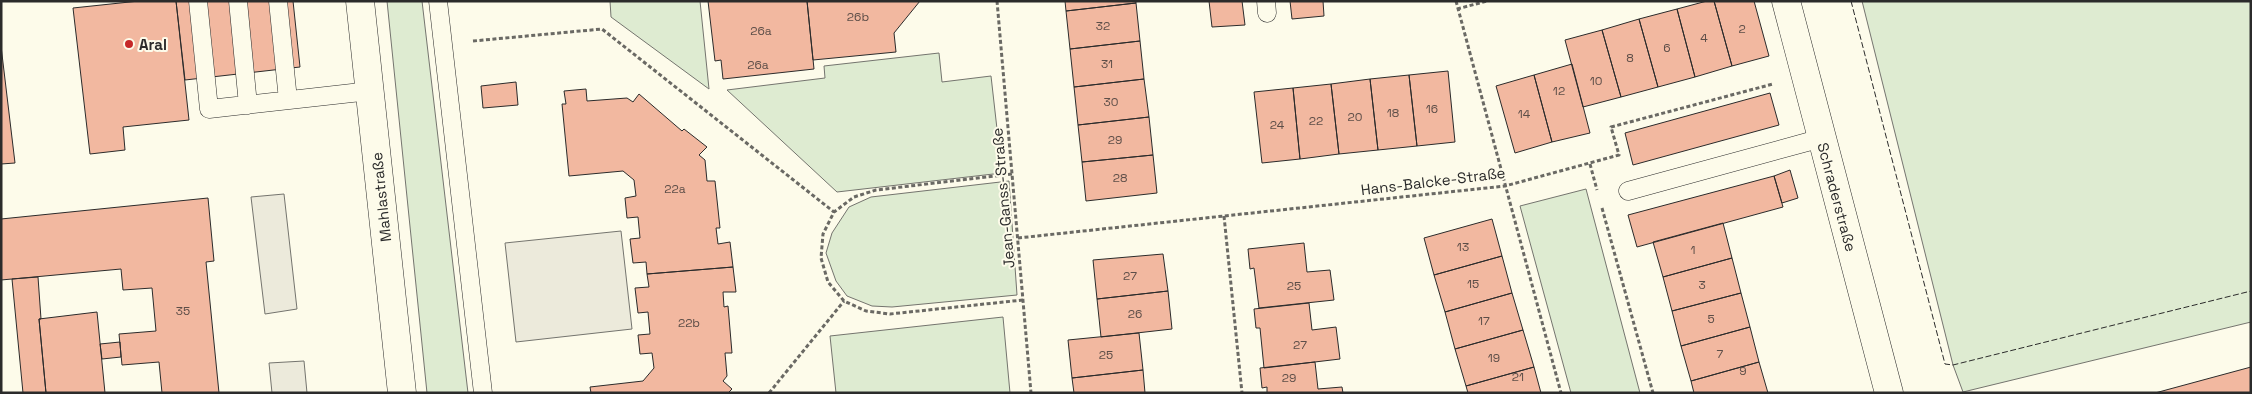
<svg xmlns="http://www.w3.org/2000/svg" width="2252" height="394" font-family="'Space Grotesk',sans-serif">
  <rect width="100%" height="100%" fill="#fdfbea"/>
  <!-- green -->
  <path fill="#deebd1" stroke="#74746e" d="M 387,1 L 422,1 L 468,393 L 427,393 Z
    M 610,1 L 700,1 L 709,89 L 611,17 Z
    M 1862,1 L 2251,1 L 2251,322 L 1963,392 L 1953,365 Z
    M 939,53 L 942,82 L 991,76 L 1002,173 L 837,192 L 727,90 L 825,78 L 824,66 Z
    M 1009,181 L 1017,295 L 892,307 L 872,306 L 847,296 L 836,281 L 826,253 L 832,233 L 849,207 L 871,197 Z
    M 1586,189 L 1640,393 L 1571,393 L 1520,206 Z
    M 1003,317 L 1010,393 L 836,393 L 830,336 Z"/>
  <!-- parking -->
  <path fill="#eceadb" stroke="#74746e" d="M 284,194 L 297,309 L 265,314 L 251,197 Z
    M 621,231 L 632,329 L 516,342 L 505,243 Z
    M 304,361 L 307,393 L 272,393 L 269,363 Z"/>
  <!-- building -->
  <path fill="#f2b8a0" stroke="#2b2b2b" d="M 139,1 L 176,1 L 189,120 L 123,127 L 125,150 L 90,154 L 73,8 Z
    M 176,1 L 293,1 L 300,67 L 185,80 Z
    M 708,1 L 807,1 L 814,69 L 723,79 L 721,60 L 715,61 Z
    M 807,1 L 920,1 L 894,33 L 896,52 L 813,60 Z
    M 1065,1 L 1136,1 L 1136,3 L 1066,11 Z
    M 1209,1 L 1242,1 L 1245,25 L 1212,27 Z
    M 1290,1 L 1323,1 L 1324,16 L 1292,19 Z
    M 1707,1 L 1714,1 L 1732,66 L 1695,77 L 1677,9 Z
    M 1714,1 L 1754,1 L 1769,56 L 1732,66 Z
    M 1136,3 L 1140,41 L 1070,49 L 1066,11 Z
    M 1677,9 L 1695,77 L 1658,87 L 1639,19 Z
    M 1639,19 L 1658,87 L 1621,97 L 1602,30 Z
    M 1602,30 L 1621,97 L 1583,107 L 1565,40 Z
    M 1140,41 L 1144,79 L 1074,87 L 1070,49 Z
    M 1,46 L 15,163 L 1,164 Z
    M 1572,64 L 1590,133 L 1552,142 L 1534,75 Z
    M 1448,71 L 1455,142 L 1417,146 L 1409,75 Z
    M 1409,75 L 1417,146 L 1378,150 L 1370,79 Z
    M 1534,75 L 1552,142 L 1515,153 L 1496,86 Z
    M 1144,79 L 1149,117 L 1078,125 L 1074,87 Z
    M 1370,79 L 1378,150 L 1339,154 L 1331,84 Z
    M 516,82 L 518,105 L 483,108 L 481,86 Z
    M 1331,84 L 1339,154 L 1300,159 L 1293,88 Z
    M 1293,88 L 1300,159 L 1262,163 L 1254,92 Z
    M 586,89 L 587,101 L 627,98 L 633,102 L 639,94 L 682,131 L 684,129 L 707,147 L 699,155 L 705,160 L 707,181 L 715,181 L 720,228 L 716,228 L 718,244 L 730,242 L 733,267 L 647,274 L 646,262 L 633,263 L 630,239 L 640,238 L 638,217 L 627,218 L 625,198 L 636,196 L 634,180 L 623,171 L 569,176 L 562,104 L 566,104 L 564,91 Z
    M 1770,93 L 1779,125 L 1633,165 L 1625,133 Z
    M 1149,117 L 1153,155 L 1082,162 L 1078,125 Z
    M 1153,155 L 1157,193 L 1086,201 L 1082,162 Z
    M 1790,170 L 1798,198 L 1782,203 L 1774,176 Z
    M 1774,176 L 1783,207 L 1637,247 L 1628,215 Z
    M 208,198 L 214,261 L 206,262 L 219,393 L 162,393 L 159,362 L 122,365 L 119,334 L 156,331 L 152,288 L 123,290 L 121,269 L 1,280 L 1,219 Z
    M 1492,219 L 1502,256 L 1434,275 L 1424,238 Z
    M 1723,223 L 1732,258 L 1663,277 L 1653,242 Z
    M 1304,243 L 1307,272 L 1330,270 L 1334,300 L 1259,308 L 1254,268 L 1250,269 L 1248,249 Z
    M 1163,254 L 1168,291 L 1097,299 L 1093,260 Z
    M 1502,256 L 1512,293 L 1445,312 L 1434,275 Z
    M 1732,258 L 1741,293 L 1672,311 L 1663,277 Z
    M 733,267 L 736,292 L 723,292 L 724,307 L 728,306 L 732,353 L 725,353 L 727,376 L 723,381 L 732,389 L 728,393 L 591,393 L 590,387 L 643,381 L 654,368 L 652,353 L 640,354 L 638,335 L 650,334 L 648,312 L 638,313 L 635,288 L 649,287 L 647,274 Z
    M 38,277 L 41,319 L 39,319 L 46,393 L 23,393 L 12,279 Z
    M 1168,291 L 1172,329 L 1101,337 L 1097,299 Z
    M 1512,293 L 1523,330 L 1455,349 L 1445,312 Z
    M 1741,293 L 1750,327 L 1681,346 L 1672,311 Z
    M 1309,303 L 1312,330 L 1336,327 L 1340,359 L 1264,368 L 1260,328 L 1256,328 L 1254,309 Z
    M 97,312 L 105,393 L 46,393 L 39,319 Z
    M 1750,327 L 1759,362 L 1691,381 L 1681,346 Z
    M 1523,330 L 1534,367 L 1466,386 L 1455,349 Z
    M 1139,333 L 1143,370 L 1072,378 L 1068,340 Z
    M 120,342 L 121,357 L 102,359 L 100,344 Z
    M 1315,362 L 1318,389 L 1342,387 L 1343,393 L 1267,393 L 1267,387 L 1262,388 L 1260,368 Z
    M 1759,362 L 1768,393 L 1694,393 L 1691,381 Z
    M 1534,367 L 1541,393 L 1468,393 L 1466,386 Z
    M 2251,367 L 2251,393 L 2155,393 Z
    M 1143,370 L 1145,393 L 1074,393 L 1072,378 Z"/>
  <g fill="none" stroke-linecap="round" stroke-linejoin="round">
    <!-- service casing -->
    <g stroke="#2b2b2b" stroke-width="19">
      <path id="service" d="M 198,1 L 209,109 L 370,91
        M 238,1 L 248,105
        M 278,1 L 288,100
        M 438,1 L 483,393
        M 1266,1 L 1267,13
        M 1628,191 L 1822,138"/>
    </g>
    <!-- minor casing -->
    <g stroke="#2b2b2b" stroke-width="29">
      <path id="minor" d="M 1786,1 L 1889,393"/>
    </g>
    <!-- tertiary casing -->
    <g stroke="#2b2b2b" stroke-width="29">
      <path id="tertiary" d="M 360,1 L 402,393"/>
    </g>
    <!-- path -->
    <path stroke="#6a6964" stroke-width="3" stroke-dasharray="4 2.5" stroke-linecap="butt" d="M 997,1 L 1031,393
      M 1456,1 L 1561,393
      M 1457,9 L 1487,1
      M 473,41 L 602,29 L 834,212
      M 1590,164 L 1597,190
      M 1012,174 L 876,190 L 854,197 L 834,212 L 823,234 L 821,258 L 828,282 L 844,301 L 866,311 L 890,314 L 1023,300
      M 1602,208 L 1653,393
      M 1224,216 L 1242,393
      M 1018,238 L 1505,186 L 1619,155 L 1611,127 L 1773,84
      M 769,393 L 844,301"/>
    <!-- service -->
    <use href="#service" stroke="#fdfbea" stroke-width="18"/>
    <!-- minor -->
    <use href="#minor" stroke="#fdfbea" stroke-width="28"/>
    <!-- tertiary -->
    <use href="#tertiary" stroke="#fdfbea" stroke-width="28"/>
    <!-- fence -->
    <path stroke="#2b2b2b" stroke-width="1" stroke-dasharray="6 2.5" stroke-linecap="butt" d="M 1851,1 L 1945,364 L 1953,365 L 2251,291"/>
  </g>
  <!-- markers -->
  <circle fill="#c62828" stroke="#fdfbea" stroke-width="2" cx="129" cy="44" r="5"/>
  <g text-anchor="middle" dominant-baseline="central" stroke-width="4" stroke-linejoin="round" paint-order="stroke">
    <!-- number labels -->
    <g font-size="12" fill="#5d4e48">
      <text x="858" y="17">26b</text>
      <text x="1103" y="26">32</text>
      <text x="1742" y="29">2</text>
      <text x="761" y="31">26a</text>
      <text x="1704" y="38">4</text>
      <text x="1667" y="48">6</text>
      <text x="1630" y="58">8</text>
      <text x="1107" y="64">31</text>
      <text x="758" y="65">26a</text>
      <text x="1596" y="81">10</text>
      <text x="1559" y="91">12</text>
      <text x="1111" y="102">30</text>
      <text x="1432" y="109">16</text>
      <text x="1393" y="113">18</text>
      <text x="1524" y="114">14</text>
      <text x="1355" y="117">20</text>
      <text x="1316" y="121">22</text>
      <text x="1277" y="125">24</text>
      <text x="1115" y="140">29</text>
      <text x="1120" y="178">28</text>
      <text x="675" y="189">22a</text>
      <text x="1463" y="247">13</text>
      <text x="1693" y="250">1</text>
      <text x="1130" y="276">27</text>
      <text x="1473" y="284">15</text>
      <text x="1702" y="285">3</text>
      <text x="1294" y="286">25</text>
      <text x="183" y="311">35</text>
      <text x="1135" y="314">26</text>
      <text x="1711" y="319">5</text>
      <text x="1484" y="321">17</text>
      <text x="689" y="323">22b</text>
      <text x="1300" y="345">27</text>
      <text x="1720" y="354">7</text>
      <text x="1106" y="355">25</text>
      <text x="1494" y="358">19</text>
      <text x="1743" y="371">9</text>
      <text x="1518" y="377">21</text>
      <text x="1289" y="378">29</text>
    </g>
    <!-- poi labels -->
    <g font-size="15" font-weight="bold" fill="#2b2b2b" stroke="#fdfbea" text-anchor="start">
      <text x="139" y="44">Aral</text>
    </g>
    <!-- street labels -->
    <g font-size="15" fill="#2b2b2b" stroke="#fdfbea">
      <text transform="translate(1433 181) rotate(-7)">Hans-Balcke-Straße</text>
      <text transform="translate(381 197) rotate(-96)">Mahlastraße</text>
      <text transform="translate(1837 197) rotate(75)">Schraderstraße</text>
      <text transform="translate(1003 198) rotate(-95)">Jean-Ganss-Straße</text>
    </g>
  </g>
  <!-- border -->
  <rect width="2252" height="394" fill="none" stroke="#2b2b2b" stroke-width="5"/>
</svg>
